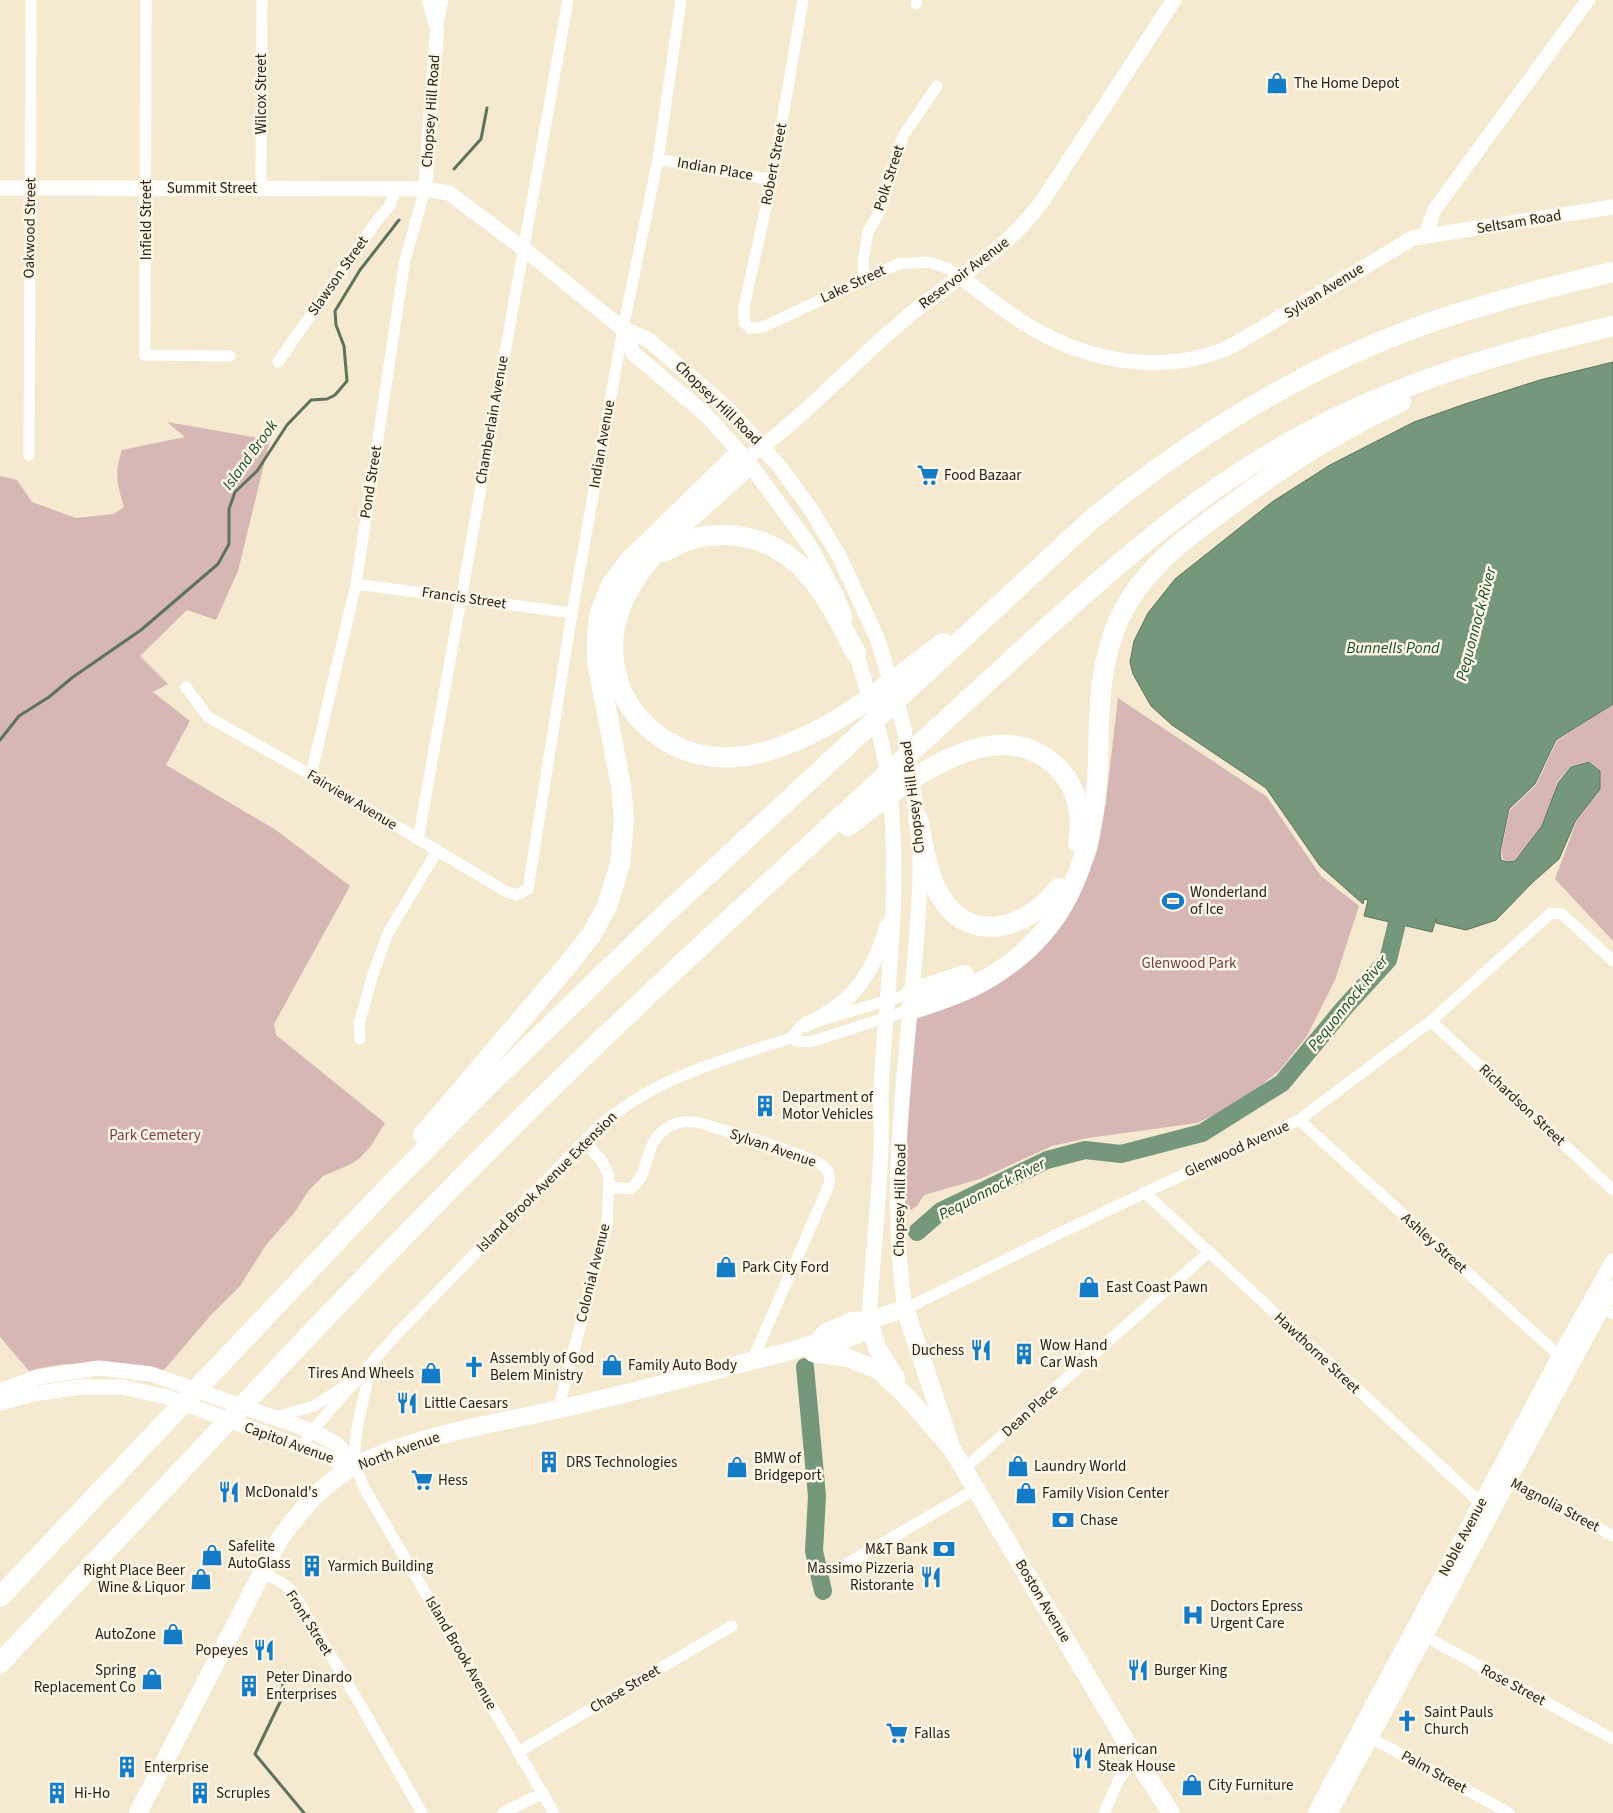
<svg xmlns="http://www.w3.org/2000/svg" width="1613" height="1813" font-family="'Source Sans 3',sans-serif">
  <rect width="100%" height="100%" fill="#f5e9cf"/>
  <!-- green -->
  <path fill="#d7b7b5" d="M 167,422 L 270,440 L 238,571 L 216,620 L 187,610 L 140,656 L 168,684 L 153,692 L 190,721 L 166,765 L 276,830 L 350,886 L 274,1024 L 276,1035 L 385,1123 L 371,1146 L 359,1159 L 349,1165 L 323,1176 L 309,1190 L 294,1213 L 266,1245 L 240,1286 L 211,1315 L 164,1370 C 116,1364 76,1358 29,1371 L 0,1337 L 0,476 L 17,480 L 32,502 L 76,518 L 114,514 L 124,507 C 117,484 114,474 122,450 L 185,437 Z
    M 1118,698 L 1267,797 L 1321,876 L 1359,906 L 1335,980 L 1307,1036 L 1280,1070 L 1240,1103 L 1197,1123 L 1088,1138 L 1052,1146 L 980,1179 L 924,1195 L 917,1206 L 904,1214 L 906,1052 L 911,1001 L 957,986 L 1007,958 L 1048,921 L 1093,862 L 1098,848 L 1106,801 Z
    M 1613,704 L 1613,941 L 1555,879 L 1577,820 L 1600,789 L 1600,770 L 1589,761 L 1571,766 L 1557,782 L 1542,826 L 1515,860 L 1507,862 L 1503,859 L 1501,851 L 1510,810 L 1536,785 L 1557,741 Z"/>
  <!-- water -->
  <path fill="#75977c" stroke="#5d735e" d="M 1613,362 L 1613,704 L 1556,740 L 1535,784 L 1509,809 L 1500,852 L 1501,860 L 1507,862 L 1515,861 L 1542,826 L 1558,783 L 1571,767 L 1589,762 L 1600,771 L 1600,789 L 1576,820 L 1559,859 L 1533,882 L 1496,920 L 1466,930 L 1436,923 L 1436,919 L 1432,932 L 1364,916 L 1368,900 L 1364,899 L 1363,904 L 1320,866 L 1266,788 L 1172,725 L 1151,706 L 1133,674 L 1130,662 L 1134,641 L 1148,613 L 1175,579 L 1272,502 L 1330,465 L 1414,422 L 1465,404 L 1540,380 Z"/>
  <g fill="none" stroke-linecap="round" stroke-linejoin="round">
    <!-- stream -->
    <path stroke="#5d735e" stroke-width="3" d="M 454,169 L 481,139 L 487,108
      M 0,740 L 19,716 L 49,697 L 73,677 L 141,630 L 218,564 L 229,544 L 229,509 L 235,492 L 257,471 L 287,425 L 311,400 L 327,399 L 335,395 L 347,381 L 344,346 L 336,325 L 335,311 L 360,270 L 399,220
      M 283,1682 L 281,1700 L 255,1754 L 304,1813"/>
    <!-- river -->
    <path stroke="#75977c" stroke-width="18" d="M 917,1232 L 941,1211 L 1047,1160 L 1085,1150 L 1121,1154 L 1202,1133 L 1282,1083 L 1345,1007 L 1388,960 L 1397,923
      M 805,1367 L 817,1496 L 814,1551 L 823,1591"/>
    <!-- minor -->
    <path stroke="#fff" stroke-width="11" d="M 146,0 L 145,355 L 230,356
      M 803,0 L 772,180 L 744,307 L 744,322 L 750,328 L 763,327 L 898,264 L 928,262 L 949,269 L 961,277
      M 916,4 L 917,0
      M 437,28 L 443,0
      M 658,159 L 772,180
      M 261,188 L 262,0
      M 864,278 L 863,262 L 868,232 L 881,209 L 903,136 L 937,86
      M 278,362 L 376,222 L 390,205 L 396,189
      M 29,455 L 31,0
      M 356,584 L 572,613
      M 186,687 L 208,717 L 311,775 L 505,891 L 516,895 L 528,889 L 572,613 L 623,329 L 658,159 L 681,0
      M 311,775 L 356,584 L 405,260 L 425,189
      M 418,840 L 568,0
      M 1431,1021 L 1613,1190
      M 791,1038 L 797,1041 L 810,1042 L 910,1010
      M 360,1039 L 359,1024 L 373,974 L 388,933 L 437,851
      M 1299,1120 L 1564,1360
      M 609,1187 L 630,1189 C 653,1172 641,1142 670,1126 C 682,1120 692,1121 704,1124 C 725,1131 814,1156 824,1167 C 830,1172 830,1178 829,1185 L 752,1361
      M 1144,1192 L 1486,1508
      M 1597,1305 L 1613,1314
      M 905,1309 L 1062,1232 L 1299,1120 L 1431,1021 L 1551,913 L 1562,914 L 1613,961
      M 368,1368 C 369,1385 363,1398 360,1414 C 353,1445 352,1466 367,1493 L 554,1813
      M 558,1410 L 607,1225 L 609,1176 L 601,1160 L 584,1141
      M 276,1417 L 314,1406 L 347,1385
      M 301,1448 L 312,1431 L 395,1336 L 596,1129 C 653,1078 720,1061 791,1038 L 799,1028 L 805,1025 L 912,993
      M 964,1469 L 1208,1253
      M 1503,1477 L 1613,1536
      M 848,1563 L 976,1489
      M 262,1572 L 284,1584 L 292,1591 L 360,1704 L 422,1813
      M 1419,1633 L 1613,1739
      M 1364,1734 L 1509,1813
      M 518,1752 L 732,1626
      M 503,1813 L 543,1793
      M 1104,1813 L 1120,1777 L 1137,1760"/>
    <!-- tertiary -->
    <path stroke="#fff" stroke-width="14" d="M 425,189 L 437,30 L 429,0
      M 1425,235 L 1435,209 L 1588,0"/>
    <!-- secondary -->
    <path stroke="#fff" stroke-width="15" d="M 0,188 L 425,189 L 449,193 L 524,249 L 623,329 L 649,340 L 729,410 L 780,467 L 812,511 L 840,558 L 878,640 L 904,728 L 919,830
      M 961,277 C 983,294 1005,312 1029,326 C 1090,363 1166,376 1232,346 L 1413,238 L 1613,207
      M 623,329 L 633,353 L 705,414 L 746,459 L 810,546 L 836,595 L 845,617
      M 755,452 C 810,412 854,361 906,318 C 954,278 1006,252 1043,200 L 1174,0
      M 853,644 C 868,691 883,737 889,786 C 901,882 888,976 882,1072 C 880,1097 882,1122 881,1147 C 879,1205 872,1262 869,1320
      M 805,1025 C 852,1004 873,975 887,926
      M 905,1309 C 888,1196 904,1082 914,969 C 917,931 921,893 920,855
      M 0,1391 L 38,1377 L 99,1368 L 151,1374 L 312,1431 L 337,1444 L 355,1467
      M 0,1403 L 33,1394 L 80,1387 L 122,1387 L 167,1397 L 355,1467
      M 1315,1813 L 1559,1357 L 1613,1261
      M 1330,1813 L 1613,1288"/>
    <!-- primary -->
    <path stroke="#fff" stroke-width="18" d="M 869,1320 L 877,1348 L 896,1378
      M 818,1342 L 825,1333 L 852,1321 L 869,1320 L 905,1309 L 949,1440
      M 813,1353 L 848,1358 L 878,1370 L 906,1396 L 952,1449 L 1137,1760 L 1171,1813
      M 138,1813 L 279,1540 C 300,1511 323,1483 355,1466 C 416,1435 489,1425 555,1410 C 633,1393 710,1371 787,1352 L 818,1342 L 835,1344 L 862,1332 L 869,1320"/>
    <!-- motorway -->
    <path stroke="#fff" stroke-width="20" d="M 664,552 C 713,522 775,533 811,578 C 830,600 842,628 856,653
      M 918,819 C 923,842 926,869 937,890 C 966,948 1026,930 1059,888
      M 848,826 C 900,787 996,704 1059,769 C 1078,789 1083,817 1078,843
      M 912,993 L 964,975
      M 910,1010 C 932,1003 954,996 974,986 C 1065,940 1094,862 1098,765 C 1099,714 1098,663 1121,615 C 1145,567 1188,536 1231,505 C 1285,465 1340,430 1401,402
      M 423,1135 L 566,967 L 592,934 L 607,906 L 620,864 L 624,820 L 621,786 L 597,661 L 597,633 L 600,612 L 612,584 L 629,561 L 735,458 L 746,459 L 744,469 C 690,521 598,582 615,668 C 619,691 632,714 650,729 C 680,756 721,763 760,753 C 830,735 886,686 943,643
      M 0,1597 L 392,1183 L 488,1086 L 662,917 L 1091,520 C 1191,438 1301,369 1423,325 C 1485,303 1549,287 1613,272
      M 0,1663 C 166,1488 330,1309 501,1138 C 622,1017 748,902 874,786 C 926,738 979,690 1031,642 C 1108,572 1184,504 1274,451 C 1379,388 1494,354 1613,326"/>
  </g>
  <!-- icons -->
  <defs>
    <g id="shop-bare" transform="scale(1.725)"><path d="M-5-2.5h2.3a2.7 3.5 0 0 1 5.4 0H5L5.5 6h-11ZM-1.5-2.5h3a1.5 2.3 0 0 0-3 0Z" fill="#147cc7" stroke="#fef7e7" stroke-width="2.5" paint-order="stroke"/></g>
    <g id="supermarket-bare" transform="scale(1.725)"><path d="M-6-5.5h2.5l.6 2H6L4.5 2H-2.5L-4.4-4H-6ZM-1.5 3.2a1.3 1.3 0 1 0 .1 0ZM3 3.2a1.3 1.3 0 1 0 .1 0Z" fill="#147cc7" stroke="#fef7e7" stroke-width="2.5" paint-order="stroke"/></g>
    <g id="stadium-bare" transform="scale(1.725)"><path d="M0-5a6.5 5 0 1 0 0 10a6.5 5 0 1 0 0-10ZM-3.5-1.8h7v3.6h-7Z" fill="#147cc7" stroke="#fef7e7" stroke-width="2.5" paint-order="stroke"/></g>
    <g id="building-bare" transform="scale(1.725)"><path d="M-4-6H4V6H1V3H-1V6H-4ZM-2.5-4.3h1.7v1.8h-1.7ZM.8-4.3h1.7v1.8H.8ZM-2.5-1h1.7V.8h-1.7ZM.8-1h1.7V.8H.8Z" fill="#147cc7" stroke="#fef7e7" stroke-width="2.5" paint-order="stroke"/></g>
    <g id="restaurant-bare" transform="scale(1.725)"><path d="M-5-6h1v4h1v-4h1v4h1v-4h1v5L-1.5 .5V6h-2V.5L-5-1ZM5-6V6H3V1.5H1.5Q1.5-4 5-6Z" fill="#147cc7" stroke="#fef7e7" stroke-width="2.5" paint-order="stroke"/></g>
    <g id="church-bare" transform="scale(1.725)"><path d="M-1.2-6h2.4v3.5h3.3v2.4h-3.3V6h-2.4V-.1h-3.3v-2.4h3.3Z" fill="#147cc7" stroke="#fef7e7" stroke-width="2.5" paint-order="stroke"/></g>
    <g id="bank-bare" transform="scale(1.725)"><path d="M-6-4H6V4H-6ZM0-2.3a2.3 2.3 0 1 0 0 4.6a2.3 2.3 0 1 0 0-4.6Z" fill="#147cc7" stroke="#fef7e7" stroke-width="2.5" paint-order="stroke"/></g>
    <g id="hospital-bare" transform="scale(1.725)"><path d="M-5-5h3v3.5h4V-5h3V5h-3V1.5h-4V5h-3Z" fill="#147cc7" stroke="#fef7e7" stroke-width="2.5" paint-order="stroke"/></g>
  </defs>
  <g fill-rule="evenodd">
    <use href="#shop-bare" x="1277" y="83"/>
    <use href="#supermarket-bare" x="928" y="475"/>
    <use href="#stadium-bare" x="1173" y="901"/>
    <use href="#building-bare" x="765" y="1106"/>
    <use href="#shop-bare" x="726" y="1267"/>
    <use href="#shop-bare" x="1089" y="1287"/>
    <use href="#restaurant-bare" x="981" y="1350"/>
    <use href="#building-bare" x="1024" y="1354"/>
    <use href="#shop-bare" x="612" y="1365"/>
    <use href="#church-bare" x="474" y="1367"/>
    <use href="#shop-bare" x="431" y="1373"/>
    <use href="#restaurant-bare" x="407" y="1403"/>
    <use href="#building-bare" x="549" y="1462"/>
    <use href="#shop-bare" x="1018" y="1466"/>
    <use href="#shop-bare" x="737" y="1467"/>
    <use href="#supermarket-bare" x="422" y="1480"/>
    <use href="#restaurant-bare" x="229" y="1492"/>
    <use href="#shop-bare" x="1026" y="1493"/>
    <use href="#bank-bare" x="1063" y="1520"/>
    <use href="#bank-bare" x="944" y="1549"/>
    <use href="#shop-bare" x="212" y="1555"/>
    <use href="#building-bare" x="312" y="1566"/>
    <use href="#restaurant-bare" x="931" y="1577"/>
    <use href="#shop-bare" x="201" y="1579"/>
    <use href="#hospital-bare" x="1193" y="1615"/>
    <use href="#shop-bare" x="173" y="1634"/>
    <use href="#restaurant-bare" x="264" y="1650"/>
    <use href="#restaurant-bare" x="1138" y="1670"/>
    <use href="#shop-bare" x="152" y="1679"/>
    <use href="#building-bare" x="249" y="1686"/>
    <use href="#church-bare" x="1407" y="1721"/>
    <use href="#supermarket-bare" x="897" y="1733"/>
    <use href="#restaurant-bare" x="1082" y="1758"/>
    <use href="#building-bare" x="127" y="1767"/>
    <use href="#shop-bare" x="1192" y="1785"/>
    <use href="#building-bare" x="57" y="1793"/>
    <use href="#building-bare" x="200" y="1793"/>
  </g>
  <g text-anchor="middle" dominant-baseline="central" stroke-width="5" stroke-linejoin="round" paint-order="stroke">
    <!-- poi labels -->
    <g font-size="15" fill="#242017" stroke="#fef7e7" text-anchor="start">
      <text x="1294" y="83">The Home Depot</text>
      <text x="944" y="475">Food Bazaar</text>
      <text x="1190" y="892">Wonderland<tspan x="1190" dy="17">of Ice</tspan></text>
      <text x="782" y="1097">Department of<tspan x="782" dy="17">Motor Vehicles</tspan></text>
      <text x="742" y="1267">Park City Ford</text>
      <text x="1106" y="1287">East Coast Pawn</text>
      <text x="1040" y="1345">Wow Hand<tspan x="1040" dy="17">Car Wash</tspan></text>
      <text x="964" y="1350" text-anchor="end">Duchess</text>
      <text x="490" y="1358">Assembly of God<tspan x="490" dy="17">Belem Ministry</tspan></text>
      <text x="628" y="1365">Family Auto Body</text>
      <text x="414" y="1373" text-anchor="end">Tires And Wheels</text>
      <text x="424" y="1403">Little Caesars</text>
      <text x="754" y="1458">BMW of<tspan x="754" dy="17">Bridgeport</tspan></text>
      <text x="566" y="1462">DRS Technologies</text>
      <text x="1034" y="1466">Laundry World</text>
      <text x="438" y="1480">Hess</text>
      <text x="245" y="1492">McDonald's</text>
      <text x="1042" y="1493">Family Vision Center</text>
      <text x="1080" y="1520">Chase</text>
      <text x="228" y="1546">Safelite<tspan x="228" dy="17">AutoGlass</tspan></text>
      <text x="928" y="1549" text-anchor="end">M&amp;T Bank</text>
      <text x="328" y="1566">Yarmich Building</text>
      <text x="914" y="1568" text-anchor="end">Massimo Pizzeria<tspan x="914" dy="17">Ristorante</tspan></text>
      <text x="185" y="1570" text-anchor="end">Right Place Beer<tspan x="185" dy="17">Wine &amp; Liquor</tspan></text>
      <text x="1210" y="1606">Doctors Epress<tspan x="1210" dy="17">Urgent Care</tspan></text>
      <text x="156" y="1634" text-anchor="end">AutoZone</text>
      <text x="248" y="1650" text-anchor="end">Popeyes</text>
      <text x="136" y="1670" text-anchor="end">Spring<tspan x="136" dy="17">Replacement Co</tspan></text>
      <text x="1154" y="1670">Burger King</text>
      <text x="266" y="1677">Peter Dinardo<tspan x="266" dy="17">Enterprises</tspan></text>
      <text x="1424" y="1712">Saint Pauls<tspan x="1424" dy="17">Church</tspan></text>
      <text x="914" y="1733">Fallas</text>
      <text x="1098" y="1749">American<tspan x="1098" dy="17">Steak House</tspan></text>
      <text x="144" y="1767">Enterprise</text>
      <text x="1208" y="1785">City Furniture</text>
      <text x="74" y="1793">Hi-Ho</text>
      <text x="216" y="1793">Scruples</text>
    </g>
    <!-- street labels -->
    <g font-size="15" fill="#242017" stroke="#fef7e7">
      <text transform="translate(261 94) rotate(-90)">Wilcox Street</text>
      <text transform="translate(431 111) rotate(-86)">Chopsey Hill Road</text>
      <text transform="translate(774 164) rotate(-79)">Robert Street</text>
      <text transform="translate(715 169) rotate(10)">Indian Place</text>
      <text transform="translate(889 178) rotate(-72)">Polk Street</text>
      <text x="212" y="188">Summit Street</text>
      <text transform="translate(146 220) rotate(-90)">Infield Street</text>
      <text transform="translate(1519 222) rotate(-9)">Seltsam Road</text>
      <text transform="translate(30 228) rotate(-89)">Oakwood Street</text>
      <text transform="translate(964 273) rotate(-37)">Reservoir Avenue</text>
      <text transform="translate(338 276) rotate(-55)">Slawson Street</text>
      <text transform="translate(853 284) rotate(-25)">Lake Street</text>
      <text transform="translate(1324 291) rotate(-32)">Sylvan Avenue</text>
      <text transform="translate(718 403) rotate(44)">Chopsey Hill Road</text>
      <text transform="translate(492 420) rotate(-80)">Chamberlain Avenue</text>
      <text transform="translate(602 444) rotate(-80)">Indian Avenue</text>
      <text transform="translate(371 482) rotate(-81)">Pond Street</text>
      <text transform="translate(464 598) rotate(8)">Francis Street</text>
      <text transform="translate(913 797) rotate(-97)">Chopsey Hill Road</text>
      <text transform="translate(352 800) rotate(31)">Fairview Avenue</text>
      <text transform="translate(1522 1105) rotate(43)">Richardson Street</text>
      <text transform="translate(773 1148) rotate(19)">Sylvan Avenue</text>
      <text transform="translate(1237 1149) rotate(-25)">Glenwood Avenue</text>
      <text transform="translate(547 1182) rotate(-45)">Island Brook Avenue Extension</text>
      <text transform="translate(900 1200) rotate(-89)">Chopsey Hill Road</text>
      <text transform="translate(1434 1243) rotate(42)">Ashley Street</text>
      <text transform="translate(593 1273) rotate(-76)">Colonial Avenue</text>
      <text transform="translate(1317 1353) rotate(43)">Hawthorne Street</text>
      <text transform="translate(1030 1411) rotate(-42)">Dean Place</text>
      <text transform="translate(289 1443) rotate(20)">Capitol Avenue</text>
      <text transform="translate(399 1451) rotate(-20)">North Avenue</text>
      <text transform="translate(1555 1505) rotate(28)">Magnolia Street</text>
      <text transform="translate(1463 1537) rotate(-62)">Noble Avenue</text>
      <text transform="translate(1043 1601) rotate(59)">Boston Avenue</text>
      <text transform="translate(309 1623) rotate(58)">Front Street</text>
      <text transform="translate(461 1653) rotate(60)">Island Brook Avenue</text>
      <text transform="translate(1513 1685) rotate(28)">Rose Street</text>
      <text transform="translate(625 1689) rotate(-31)">Chase Street</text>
      <text transform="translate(1434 1772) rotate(29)">Palm Street</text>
    </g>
    <!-- park labels -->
    <g font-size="15" fill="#793b3a" stroke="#fef7e7">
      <text x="1189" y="963">Glenwood Park</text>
      <text x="155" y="1135">Park Cemetery</text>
    </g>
    <!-- water labels -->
    <g font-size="16" font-style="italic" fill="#154d28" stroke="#fef7e7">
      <text transform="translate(250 455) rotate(-54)">Island Brook</text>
      <text transform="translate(1476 624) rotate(-75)">Pequonnock River</text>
      <text x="1393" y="648">Bunnells Pond</text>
      <text transform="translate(1348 1003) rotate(-51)">Pequonnock River</text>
      <text transform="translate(992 1189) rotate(-27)">Pequonnock River</text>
    </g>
  </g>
</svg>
